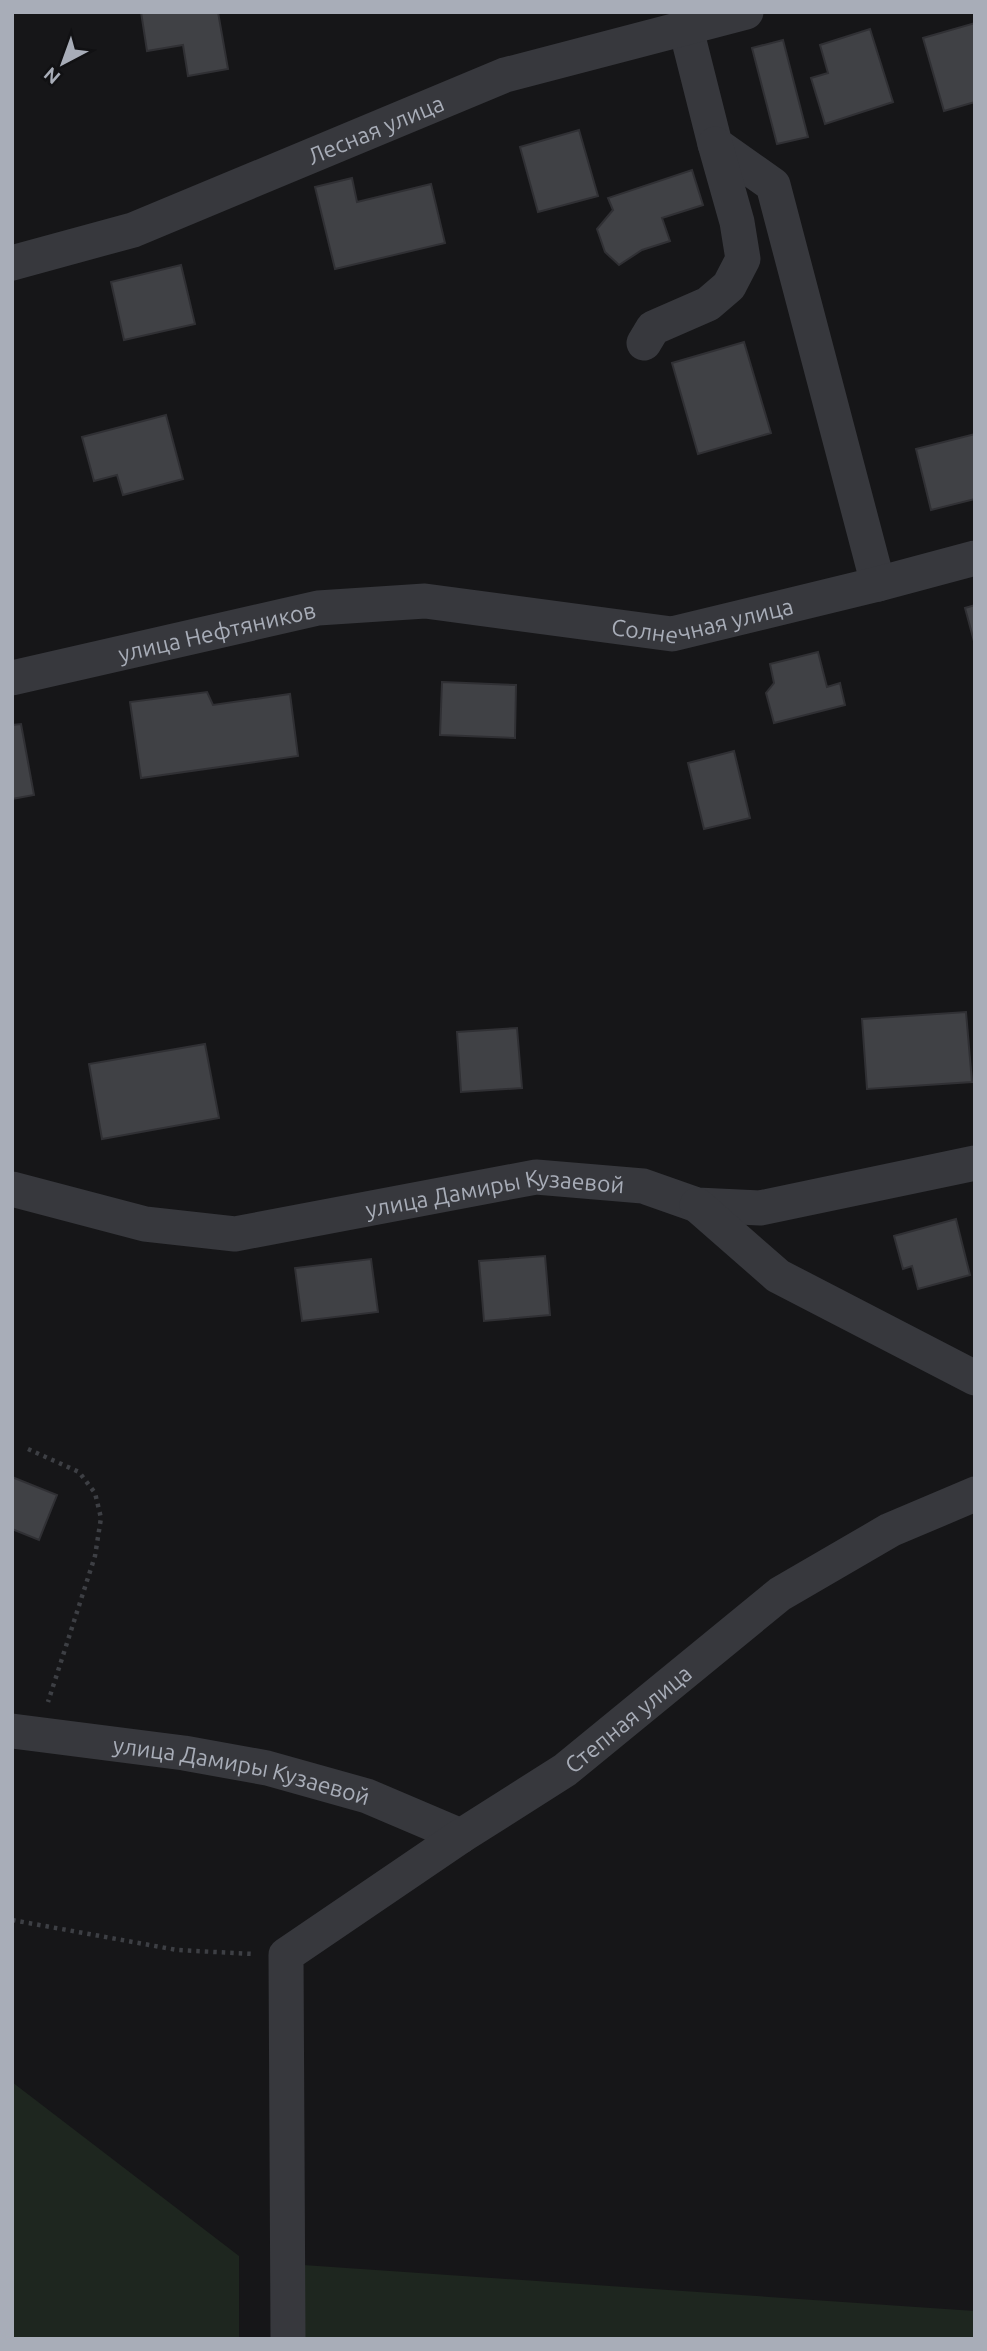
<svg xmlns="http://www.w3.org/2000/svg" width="987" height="2351" font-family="Ubuntu,sans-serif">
  <rect width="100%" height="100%" fill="#161618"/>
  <!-- green -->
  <path fill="#1e261f" d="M 12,2082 L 239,2256 L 239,2339 L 12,2339 Z
    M 274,2263 L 975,2311 L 975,2339 L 278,2339 Z"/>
  <!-- building -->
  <path fill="#404145" stroke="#303034" stroke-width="2" d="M 141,12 L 218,12 L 228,69 L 188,76 L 183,45 L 147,51 Z
    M 975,23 L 975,102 L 944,111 L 923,38 Z
    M 870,29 L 893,102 L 825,124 L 811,78 L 828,73 L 820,45 Z
    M 783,40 L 808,137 L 777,144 L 752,48 Z
    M 579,130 L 598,196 L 538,212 L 520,147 Z
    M 692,170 L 703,205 L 662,218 L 670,241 L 642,250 L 619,265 L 605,252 L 597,229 L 613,210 L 608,198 Z
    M 352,178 L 357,202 L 431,184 L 445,243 L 335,269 L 315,187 Z
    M 181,265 L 195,324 L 124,340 L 111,282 Z
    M 744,342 L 771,433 L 698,454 L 672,363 Z
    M 166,415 L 183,479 L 123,495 L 117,475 L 94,481 L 82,437 Z
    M 975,434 L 975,499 L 931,510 L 916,449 Z
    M 975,605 L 975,645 L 965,608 Z
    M 818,652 L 827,687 L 840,683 L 845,705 L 774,723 L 766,693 L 774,683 L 770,664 Z
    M 442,682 L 516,685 L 515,738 L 440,735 Z
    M 207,692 L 213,705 L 290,694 L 298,756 L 141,778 L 130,702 Z
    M 21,724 L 34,795 L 12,799 L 12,725 Z
    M 734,751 L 750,818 L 704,829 L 688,763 Z
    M 966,1012 L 972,1082 L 867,1089 L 862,1019 Z
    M 517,1028 L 522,1088 L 461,1092 L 457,1032 Z
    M 205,1044 L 219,1118 L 102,1139 L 89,1064 Z
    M 956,1219 L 970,1275 L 918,1289 L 912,1266 L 903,1269 L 894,1236 Z
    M 545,1256 L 550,1315 L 484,1321 L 479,1261 Z
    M 371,1259 L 378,1312 L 302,1321 L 295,1268 Z
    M 12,1477 L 57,1495 L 39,1540 L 12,1529 Z"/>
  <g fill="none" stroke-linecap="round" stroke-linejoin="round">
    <!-- path -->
    <path stroke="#3d3f44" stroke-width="4.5" stroke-dasharray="3.5 5" stroke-linecap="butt" d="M 28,1449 L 79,1472 L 95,1493 L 101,1518 L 95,1556 L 48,1702
      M 12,1920 L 177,1950 L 254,1954"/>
    <!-- minor -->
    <g stroke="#37383d" stroke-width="35">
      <path d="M 686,29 L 715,144 L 773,185 L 878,584"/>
      <path id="s1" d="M 12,263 L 133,230 L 505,75 L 746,12"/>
      <path d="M 644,343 L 653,328 L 708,304 L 729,286 L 743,259 L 737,222 L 715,144"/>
      <path id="s2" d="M 12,678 L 318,608 L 425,601 L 672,634 L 878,584 L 975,558"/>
      <path id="s3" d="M 12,1189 L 145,1224 L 235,1234 L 536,1177 L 643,1186 L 697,1205 L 760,1208 L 975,1163"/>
      <path d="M 697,1205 L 778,1276 L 975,1378"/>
      <path id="s4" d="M 12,1731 L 184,1753 L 267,1768 L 367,1796 L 461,1836"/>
      <path id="s5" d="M 288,2339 L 286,1955 L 461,1836 L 565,1770 L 780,1594 L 890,1530 L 975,1494"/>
    </g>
  </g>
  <g text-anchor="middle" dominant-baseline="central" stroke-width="7" stroke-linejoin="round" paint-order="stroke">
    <!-- street labels -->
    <g font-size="23" fill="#a8adb8" stroke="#111113">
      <text stroke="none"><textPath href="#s1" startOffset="388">Лесная улица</textPath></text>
      <text stroke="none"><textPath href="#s2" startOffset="702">Солнечная улица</textPath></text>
      <text stroke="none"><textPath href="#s2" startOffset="210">улица Нефтяников</textPath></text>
      <text stroke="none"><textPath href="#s3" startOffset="492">улица Дамиры Кузаевой</textPath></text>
      <text stroke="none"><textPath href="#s5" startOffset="800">Степная улица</textPath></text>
      <text stroke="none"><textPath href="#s4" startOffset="233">улица Дамиры Кузаевой</textPath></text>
    </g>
  </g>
  <!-- border -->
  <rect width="987" height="2351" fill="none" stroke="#a8adb8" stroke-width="28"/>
  <!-- north arrow -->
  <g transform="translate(63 63) rotate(221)" stroke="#111113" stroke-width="5" paint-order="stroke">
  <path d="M0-5L12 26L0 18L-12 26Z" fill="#a8adb8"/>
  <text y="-10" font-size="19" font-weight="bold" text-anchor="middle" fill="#a8adb8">N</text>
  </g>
</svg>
